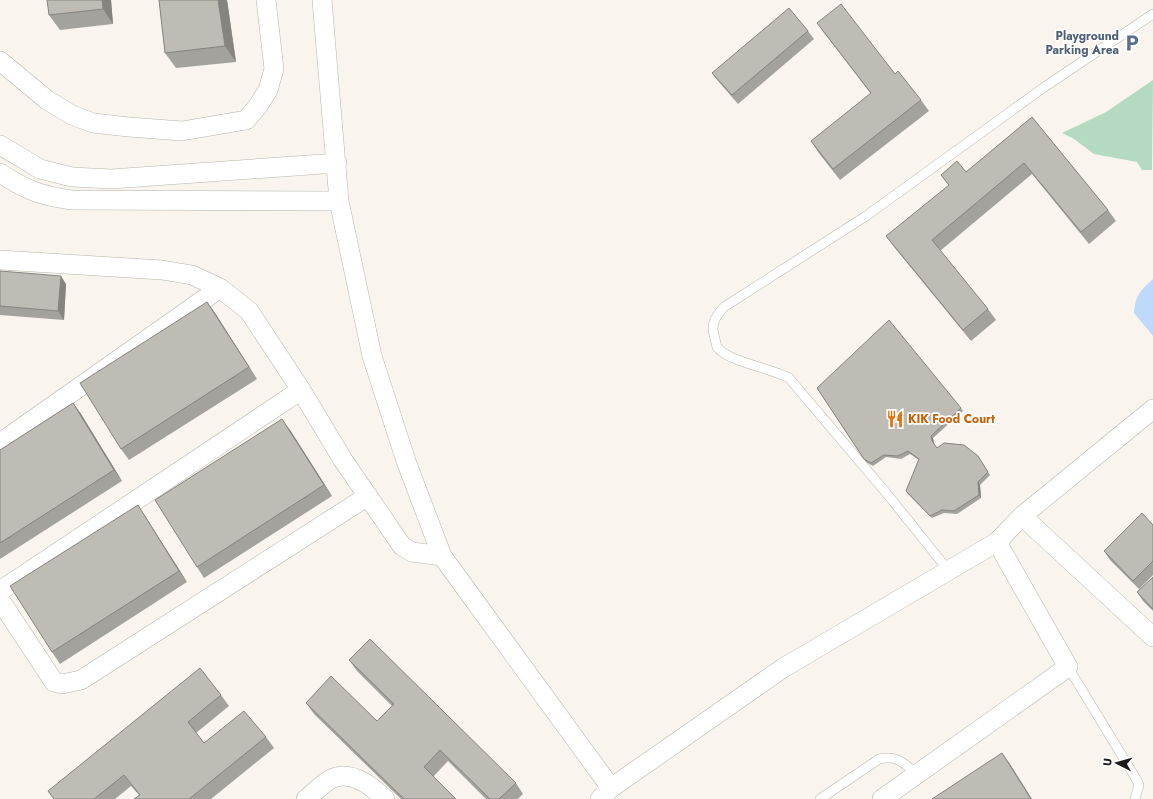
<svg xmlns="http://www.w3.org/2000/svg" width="1153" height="799" font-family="Jost,sans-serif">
  <rect width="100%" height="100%" fill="#f9f5ee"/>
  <!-- green -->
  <path fill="#b4dac1" d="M 1153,80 L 1152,170 L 1142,170 L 1137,162 L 1094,154 L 1074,139 L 1062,133 L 1106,112 Z"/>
  <!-- water -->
  <path fill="#bed9f9" d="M 1153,279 L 1153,336 L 1134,313 C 1136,294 1140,291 1153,279 Z"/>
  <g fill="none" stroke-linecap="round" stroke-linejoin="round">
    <!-- lane casing -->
    <g stroke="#b5b3ab" stroke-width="10">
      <path id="lane" d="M 948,570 L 888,495 L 789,378 C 771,368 728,362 717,347 C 716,344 715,338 714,335 C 711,323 716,316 724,307 L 866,216 L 1043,88 L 1153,14
        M 1068,667 L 1135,777 L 1139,785 L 1135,799
        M 820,799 L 879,759 C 898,755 903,763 917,774"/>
    </g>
    <!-- street casing -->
    <g stroke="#b5b3ab" stroke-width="20">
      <path id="street" d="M 322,0 L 339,201 L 372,356 L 406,461 L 442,556 L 611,788
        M 0,61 L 47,100 L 72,115 L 93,123 L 129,127 L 182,131 L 246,120 L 258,106 L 268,90 L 274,69 L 266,0
        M 0,145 L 40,169 L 72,177 L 111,179 L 337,163
        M 0,173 C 26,190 41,196 72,200 L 339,201
        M 0,260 L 162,270 L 192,275 L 220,288 L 249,311 L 301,390 L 343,460 L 402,546 L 412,552 L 442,556
        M 0,443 L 220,288
        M 1022,516 L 1153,637
        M 0,591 L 301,390
        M 0,600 L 54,682 L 62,684 L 81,680 L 368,496
        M 306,799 C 314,793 323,783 331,779 C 351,769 372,786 385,799
        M 600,799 L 611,788 L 783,668 L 997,542 L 1022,516 L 1153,409
        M 882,799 L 1068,667 L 997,542"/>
    </g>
    <!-- lane -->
    <use href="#lane" stroke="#fff" stroke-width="9"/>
    <!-- street -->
    <use href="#street" stroke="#fff" stroke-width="19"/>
  </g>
  <!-- wall -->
  <path fill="#a4a29c" d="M 111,0 L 113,24 L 60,30 L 49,15 Z
    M 159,0 L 227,0 L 236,62 L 176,68 L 165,53 Z
    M 817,23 L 895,74 L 921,100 L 929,111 L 840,180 L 818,152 L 811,141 L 871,94 L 825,34 Z
    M 808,31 L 814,39 L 738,104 L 718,81 L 712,73 Z
    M 1032,117 L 1108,210 L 1116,221 L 1089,244 L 1032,174 L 940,251 L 988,309 L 996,320 L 971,341 L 894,247 L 886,236 L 949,186 L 941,175 L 966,172 Z
    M 0,271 L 66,284 L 64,320 L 0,315 Z
    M 207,302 L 215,313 L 257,379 L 129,460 L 121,449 Z
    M 817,388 L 961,408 L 963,411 L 933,438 L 934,444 L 937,448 L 978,456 L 990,475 L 980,485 L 981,498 L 957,514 L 944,513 L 932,518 L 908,494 L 906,491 L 919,460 L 910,454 L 901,459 L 886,457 L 873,466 L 866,462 Z
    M 73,403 L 81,414 L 122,481 L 0,559 L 0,450 Z
    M 290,430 L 332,496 L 204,578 L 197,567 Z
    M 138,505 L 187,582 L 60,664 L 52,652 Z
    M 1153,525 L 1153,575 L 1139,589 L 1110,560 L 1104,551 Z
    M 1153,577 L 1153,611 L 1143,601 L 1137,592 Z
    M 349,660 L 516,783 L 523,794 L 518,799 L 486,799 L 448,761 L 433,777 L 456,799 L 401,799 L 314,714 L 306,703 L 377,721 L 392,706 L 357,671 Z
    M 221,695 L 229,706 L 196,733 L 204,743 L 266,737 L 274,748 L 211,799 L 134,799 L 139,795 L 131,786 L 115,799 L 54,799 L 48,791 Z"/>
  <!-- shaded-wall -->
  <path fill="#86847f" d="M 102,0 L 111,0 L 113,24 L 103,9 Z
    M 218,0 L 227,0 L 236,62 L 225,46 Z
    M 61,276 L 66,284 L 64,320 L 58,311 Z
    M 207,302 L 215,313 L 257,379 L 249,367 Z
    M 73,403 L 81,414 L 122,481 L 114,470 Z
    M 282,419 L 290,430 L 332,496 L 324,485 Z
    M 931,436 L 933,438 L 934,444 L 932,441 Z
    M 978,482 L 980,485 L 981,498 L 979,495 Z
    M 138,505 L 187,582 L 179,571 Z
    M 1002,753 L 1010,764 L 1032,799 L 1031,799 Z"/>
  <!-- building -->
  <path fill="#bfbcb5" stroke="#86847f" d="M 47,0 L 102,0 L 103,9 L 49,15 Z
    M 159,0 L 218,0 L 225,46 L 165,53 Z
    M 841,4 L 895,74 L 898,71 L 921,100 L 833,169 L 811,141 L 871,93 L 817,23 Z
    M 789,8 L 808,31 L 732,95 L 712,73 Z
    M 1032,117 L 1108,210 L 1081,232 L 1024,163 L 932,240 L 988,309 L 963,330 L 886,236 L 949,185 L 941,175 L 957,161 L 966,172 Z
    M 0,271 L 61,276 L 58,311 L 0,306 Z
    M 207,302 L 249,367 L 121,449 L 80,383 Z
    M 889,320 L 961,408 L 931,436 L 932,441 L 937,448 L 944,443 L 964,445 L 978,456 L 988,472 L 978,482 L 979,495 L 954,511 L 942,510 L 930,516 L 906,491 L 919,459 L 908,451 L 898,456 L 884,455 L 871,463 L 864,459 L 817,388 Z
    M 73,403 L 114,470 L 0,543 L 0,450 Z
    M 282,419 L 324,485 L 197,567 L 155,500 Z
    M 138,505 L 179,571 L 52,652 L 10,586 Z
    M 1142,513 L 1153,525 L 1153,561 L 1133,581 L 1104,551 Z
    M 1153,577 L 1153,609 L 1137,592 Z
    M 370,639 L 516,783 L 499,799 L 490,799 L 440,750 L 424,767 L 456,799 L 404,799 L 306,703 L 331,676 L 377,721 L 394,704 L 349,660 Z
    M 200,668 L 221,695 L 188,722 L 204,743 L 244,711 L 266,737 L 189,799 L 134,799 L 140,795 L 124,775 L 94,799 L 54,799 L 48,791 Z
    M 1002,753 L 1031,799 L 932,799 Z"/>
  <!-- icons -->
  <defs>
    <g id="parking-bare" transform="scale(1.38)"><path d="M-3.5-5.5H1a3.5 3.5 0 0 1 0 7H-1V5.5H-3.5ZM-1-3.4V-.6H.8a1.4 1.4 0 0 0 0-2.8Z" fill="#5c6f8a" stroke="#fff" stroke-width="2.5" paint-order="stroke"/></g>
    <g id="restaurant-bare" transform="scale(1.38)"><path d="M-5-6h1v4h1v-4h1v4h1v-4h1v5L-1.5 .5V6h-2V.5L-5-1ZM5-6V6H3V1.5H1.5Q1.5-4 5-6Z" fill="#e8710a" stroke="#fff" stroke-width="2.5" paint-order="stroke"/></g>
  </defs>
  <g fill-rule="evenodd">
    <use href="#parking-bare" x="1132" y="43"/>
    <use href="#restaurant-bare" x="895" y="419"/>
  </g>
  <g text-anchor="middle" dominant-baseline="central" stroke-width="3.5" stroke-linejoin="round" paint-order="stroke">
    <!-- service labels -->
    <g font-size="12" font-weight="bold" fill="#4e5e75" stroke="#fff" text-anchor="end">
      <text x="1119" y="36">Playground<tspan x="1119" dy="14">Parking Area</tspan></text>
    </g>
    <!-- food labels -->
    <g font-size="12" font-weight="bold" fill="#c56008" stroke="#fff" text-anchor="start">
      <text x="908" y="419">KIK Food Court</text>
    </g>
  </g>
  <!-- north arrow -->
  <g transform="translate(1117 763) rotate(276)" stroke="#ffffff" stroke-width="3" paint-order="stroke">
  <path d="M0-3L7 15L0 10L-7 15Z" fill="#1c1b19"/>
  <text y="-6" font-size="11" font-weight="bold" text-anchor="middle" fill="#1c1b19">U</text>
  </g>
</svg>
